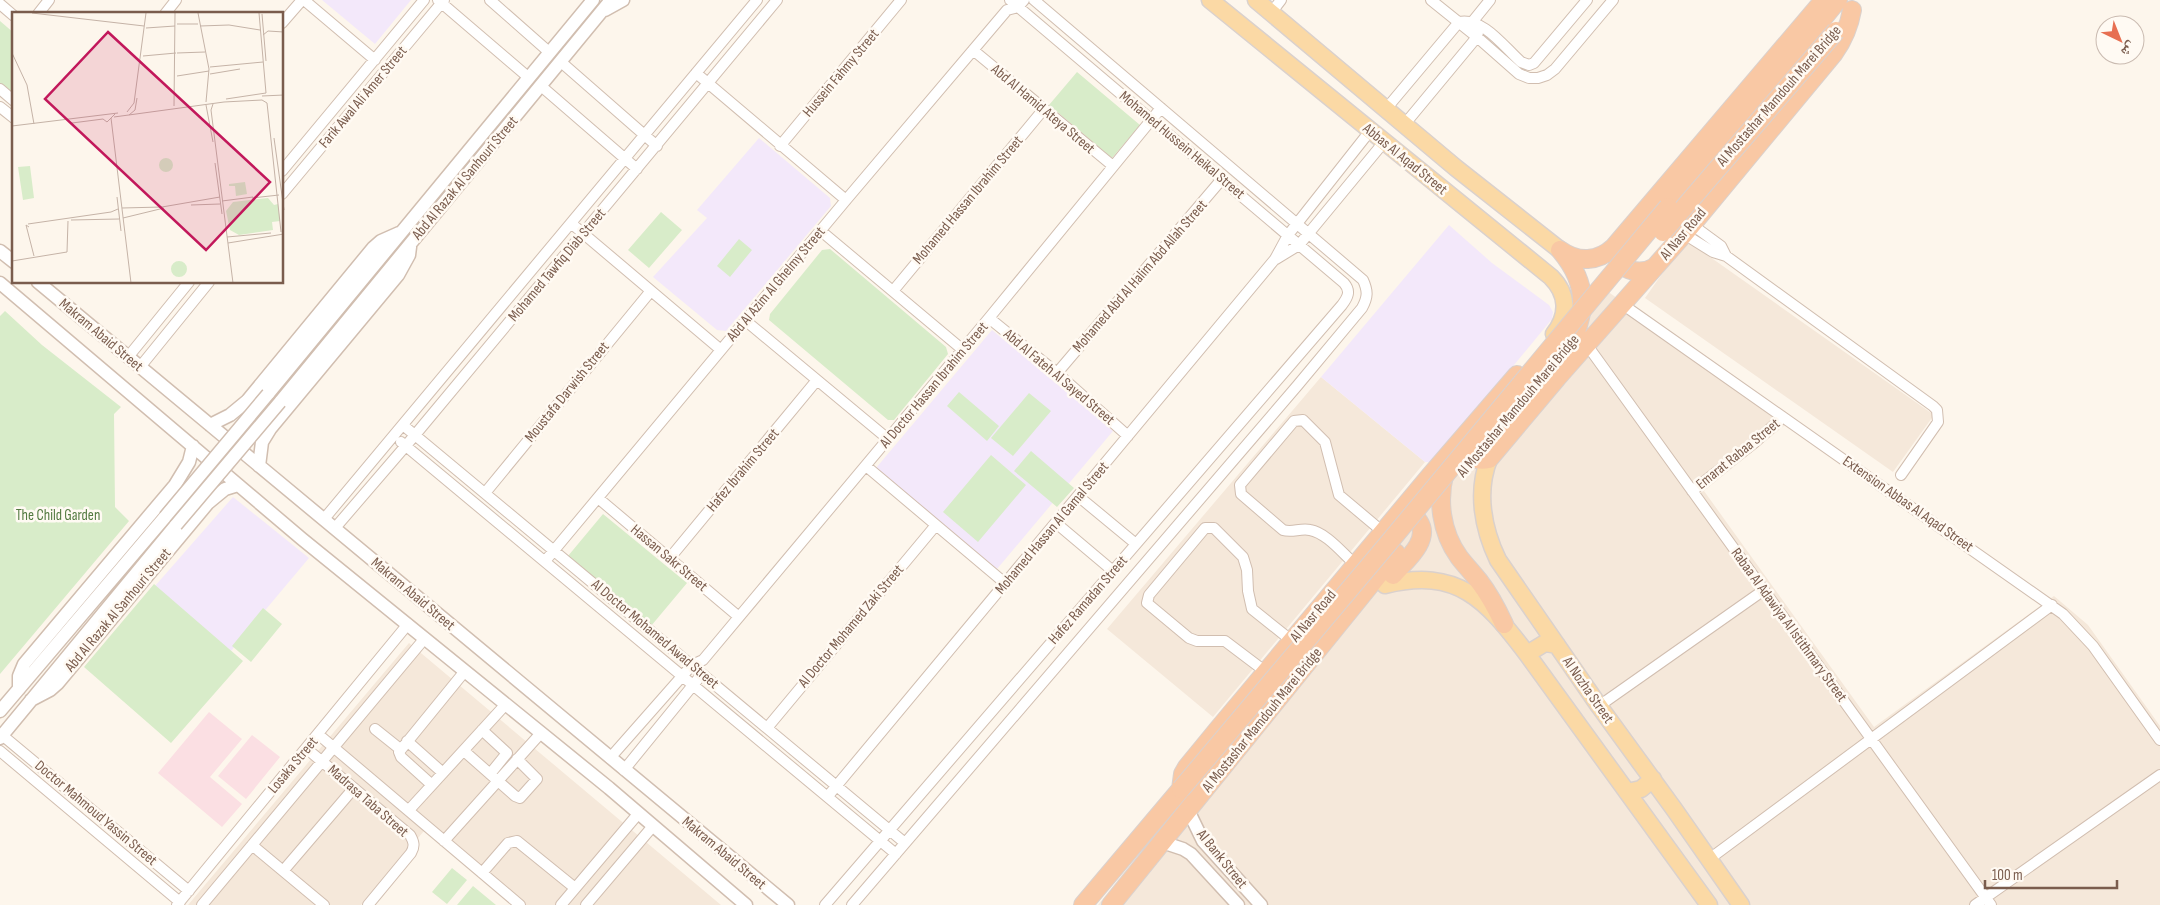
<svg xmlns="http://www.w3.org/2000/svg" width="2160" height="905" font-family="'Sofia Sans Condensed','Noto Naskh Arabic',sans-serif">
  <rect width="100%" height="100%" fill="#fdf6ec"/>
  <!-- residential -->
  <path fill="#f5e8da" d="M 1686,240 L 1934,415 L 1893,472 L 1645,298 Z
    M 1607,291 L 1790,421 L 1704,491 L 1874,727 L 2054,596 L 2088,625 L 2160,726 L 2160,905 L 1098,905 L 1167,818 Z
    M 1321,377 L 1425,462 L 1213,717 L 1107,629 Z
    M 409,643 L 721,905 L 513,905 L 424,831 L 361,905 L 188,905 Z"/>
  <!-- education -->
  <path fill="#f3e8fa" d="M 322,0 L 411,0 L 375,44 Z
    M 759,138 L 830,198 L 831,206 L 726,331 L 717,330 L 653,277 L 707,218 L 697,210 Z
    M 1449,225 L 1492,263 L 1549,305 L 1553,312 L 1552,319 L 1438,457 L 1431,462 L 1425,462 L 1321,377 Z
    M 992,330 L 1113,431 L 997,569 L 876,468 Z
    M 233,497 L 309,558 L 231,651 L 155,586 Z"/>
  <!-- medical -->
  <path fill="#fbdfe3" d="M 209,712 L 242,739 L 210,777 L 242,804 L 222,827 L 158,773 Z
    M 252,735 L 280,757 L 246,799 L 218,776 Z"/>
  <!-- green -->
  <path fill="#d8ecc9" d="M 0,21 L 14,33 L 14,95 L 0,90 Z
    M 1077,72 L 1140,125 L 1112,158 L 1049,105 Z
    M 661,212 L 682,230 L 649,268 L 628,250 Z
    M 739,239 L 752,250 L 730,277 L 717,266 Z
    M 830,249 L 946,347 L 948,354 L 894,420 L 888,420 L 769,320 L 770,314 L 822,250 Z
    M 5,311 L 42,345 L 121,407 L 114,414 L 115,507 L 129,521 L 0,674 L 0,316 Z
    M 959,392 L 999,426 L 987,441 L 947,406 Z
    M 1029,393 L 1051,411 L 1013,456 L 991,438 Z
    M 1031,451 L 1074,488 L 1057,507 L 1014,471 Z
    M 991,455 L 1026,485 L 978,542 L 943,512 Z
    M 603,514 L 687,583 L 651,626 L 568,556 Z
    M 154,584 L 243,661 L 171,743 L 84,667 Z
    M 263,608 L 282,624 L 251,662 L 232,646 Z
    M 452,868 L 467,880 L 447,904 L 432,892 Z
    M 473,886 L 496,905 L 457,905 Z"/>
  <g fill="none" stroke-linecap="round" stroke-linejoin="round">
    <!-- minor casing -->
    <g stroke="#d1beb0" stroke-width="12">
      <path id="minor" d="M 304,0 L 375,60
        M 438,0 L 528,77
        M 490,0 L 549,52
        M 1431,0 L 1477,37 L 1519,74 L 1529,78 L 1538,78 L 1547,75 L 1555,69 L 1613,0
        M 0,4 L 14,16
        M 1271,13 L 1281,0
        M 38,14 L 49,0
        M 165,14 L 176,0
        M 1459,22 C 1483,17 1504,47 1521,62 L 1529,65 L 1534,63 L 1587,0
        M 282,23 L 302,0
        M 1469,26 L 1490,0
        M 973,50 L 1113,166
        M 561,62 L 657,146
        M 696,73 L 846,200
        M 541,86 L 637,169
        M 0,89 L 14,101
        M 0,107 L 14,118
        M 1386,109 L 1459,22
        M 1404,125 L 1477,37 L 1478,32
        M 780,146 L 901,0
        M 282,171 L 424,0
        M 282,194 L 444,0
        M 572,224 L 721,350
        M 1691,224 L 1721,246 L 1726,256
        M 821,231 L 963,350
        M 1684,234 L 1713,252 L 1726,256 L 1933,406 L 1937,410 L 1938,422 L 1901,475
        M 1276,259 L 1299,245 L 1384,142
        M 893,291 L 1043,110
        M 1622,304 L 2063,614 L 2093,646 L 2160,740
        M 989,318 L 1057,373 L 1128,436
        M 746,321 L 888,439
        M 1587,345 L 1991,905
        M 128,357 L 189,282
        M 140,367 L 209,282
        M 1057,373 L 1222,179
        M 404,426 L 905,843
        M 401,442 L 896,854
        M 866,466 L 1006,584
        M 1692,491 L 1754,443 L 1783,417
        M 485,493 L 650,292
        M 1078,496 L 1136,544
        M 598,498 L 739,617
        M 324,519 L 757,0
        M 1056,523 L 1113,571
        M 335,528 L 415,435 L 777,0
        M 669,559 L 817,380
        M 546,560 L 846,200 L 1007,10 L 1018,7 L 1024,0
        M 1356,565 C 1343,554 1327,533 1310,530 C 1300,528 1292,533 1283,530 L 1241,494 L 1240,485 L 1294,421 L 1303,420 L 1325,442 L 1339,495 L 1383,532
        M 1266,672 L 1225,641 L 1197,641 L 1189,638 L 1147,603 L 1149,595 L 1205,528 L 1214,528 L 1243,557 L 1247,570 L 1248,591 L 1252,609 L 1292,641
        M 1599,706 L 1764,590
        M 767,728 L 936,525
        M 375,729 L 400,749
        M 482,730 L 507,753 L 490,774
        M 2,735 L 189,891
        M 319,735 L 520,905
        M 407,741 L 443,773
        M 307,749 L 410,835 C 414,842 415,846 411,853 L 368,905
        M 0,751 L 180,902
        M 464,751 L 515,796 L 520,798 L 537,779 L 517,759
        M 610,758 L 692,665 L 703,660 L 989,318 L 1161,108
        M 624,770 L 698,679
        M 432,785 L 401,757 L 399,752 L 465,671
        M 828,796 L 1275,259 L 1288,235 L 1370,131
        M 409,810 L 506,704
        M 444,841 L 541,733
        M 252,845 L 324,905
        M 1708,860 L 2052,605
        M 283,871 L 354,788
        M 482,873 L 508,843 L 517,841 L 575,888
        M 177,905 L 408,624
        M 202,905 L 425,638
        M 561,905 L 638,814
        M 586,905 L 653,826
        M 825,905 L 1342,305 C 1348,297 1351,291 1344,283 L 1010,0
        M 852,905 L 1297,386 L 1362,308 C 1368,297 1368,291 1363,280 L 1034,0
        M 1975,905 L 2160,775"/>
    </g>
    <!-- tertiary casing -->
    <g stroke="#d1beb0" stroke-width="15">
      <path id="tertiary" d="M 605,10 L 623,0
        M 0,251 L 14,262
        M 38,282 L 788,905
        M 0,283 L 302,539 L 609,788 L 746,905
        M 268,394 L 593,0
        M 280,402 L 611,0
        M 210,425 L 230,415 L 247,401 L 373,248 L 381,241 L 399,233
        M 259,466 L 262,442 L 270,429 L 398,275 L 409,255 L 410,247
        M 19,689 L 19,676 L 24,664 L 175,485 L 189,462 L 193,446
        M 31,700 L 50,690 L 58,683 L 208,503 L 225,489 L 238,485
        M 0,711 L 165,517
        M 0,738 L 176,525
        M 1188,810 L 1203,841 L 1261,905
        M 1162,842 L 1183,849 L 1191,854 L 1238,905"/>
    </g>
    <!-- primary casing -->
    <g stroke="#dad1cd" stroke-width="19">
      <path id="primary" d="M 1210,0 L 1551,277 C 1568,294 1569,315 1554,334
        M 1256,0 L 1456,168 L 1560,250
        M 1489,459 C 1476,492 1483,529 1498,560 L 1599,706 L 1674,809 L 1741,905
        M 1385,585 C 1458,567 1486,600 1527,654 L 1709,905
        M 1527,654 L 1545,643 L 1557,645
        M 1627,792 L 1641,789 L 1653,779"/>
    </g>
    <!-- trunk casing -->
    <g stroke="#dad1cd" stroke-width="20">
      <path id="trunk" d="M 1668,207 L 1838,0
        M 1560,250 C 1578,263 1598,262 1614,247 L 1824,0
        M 1615,250 C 1618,270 1638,277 1655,267
        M 1561,251 C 1595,292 1582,320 1563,363
        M 1465,437 C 1460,454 1473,462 1489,459 L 1557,378 L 1684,234 L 1834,53 C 1844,39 1849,27 1852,10
        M 1445,471 C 1437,500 1441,532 1459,557 C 1465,565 1472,572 1479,581 C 1489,594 1497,609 1504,624
        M 1393,575 C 1404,562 1431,541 1419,522 C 1414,514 1405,515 1397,516
        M 1083,905 L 1181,789 L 1183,774 L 1187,767 L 1219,728 L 1430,476 L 1517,375
        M 1111,905 L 1396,553"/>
    </g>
    <!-- minor -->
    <use href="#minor" stroke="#fff" stroke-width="10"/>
    <!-- tertiary -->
    <use href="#tertiary" stroke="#fff" stroke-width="12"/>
    <!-- primary -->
    <use href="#primary" stroke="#fbd9a5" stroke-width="16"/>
    <!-- trunk -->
    <use href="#trunk" stroke="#f9c8a4" stroke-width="18"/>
    <!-- tertiary-bridge casing -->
    <g stroke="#d1beb0" stroke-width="15" stroke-linecap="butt">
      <path id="tertiary-bridge" d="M 165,517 L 268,394
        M 176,525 L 280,402"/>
    </g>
    <!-- trunk-bridge casing -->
    <g stroke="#dad1cd" stroke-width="20" stroke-linecap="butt">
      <path id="trunk-bridge" d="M 1663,232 L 1836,31
        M 1181,789 L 1386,546 L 1668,207"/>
    </g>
    <!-- tertiary-bridge -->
    <use href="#tertiary-bridge" stroke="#fff" stroke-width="12"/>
    <!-- trunk-bridge -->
    <use href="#trunk-bridge" stroke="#f9c8a4" stroke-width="18"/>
  </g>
  <g text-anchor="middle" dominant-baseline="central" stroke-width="5" stroke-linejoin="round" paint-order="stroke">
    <!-- street labels -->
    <g font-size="15" fill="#7a5c4d" stroke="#fffaf3">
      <text transform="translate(841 73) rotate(-50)">Hussein Fahmy Street</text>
      <text transform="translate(1779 96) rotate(-49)">Al Mostashar Mamdouh Marei Bridge</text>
      <text transform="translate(363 97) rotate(-50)">Farik Awal Ali Amer Street</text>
      <text transform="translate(1043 109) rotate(40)">Abd Al Hamid Ateya Street</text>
      <text transform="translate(1182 145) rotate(40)">Mohamed Hussein Heikal Street</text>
      <text transform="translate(1405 159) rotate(39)">Abbas Al Aqad Street</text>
      <text transform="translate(465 178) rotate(-50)">Abd Al Razak Al Sanhouri Street</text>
      <text transform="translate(968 200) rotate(-50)">Mohamed Hassan Ibrahim Street</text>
      <text transform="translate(1683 234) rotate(-50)">Al Nasr Road</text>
      <text transform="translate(557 265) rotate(-50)">Mohamed Tawfiq Diab Street</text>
      <text transform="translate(1140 276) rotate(-49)">Mohamed Abd Al Halim Abd Allah Street</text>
      <text transform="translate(776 284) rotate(-50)">Abd Al Azim Al Ghelmy Street</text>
      <text transform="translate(101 335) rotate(40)">Makram Abaid Street</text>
      <text transform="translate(1059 377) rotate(40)">Abd Al Fateh Al Sayed Street</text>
      <text transform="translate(934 385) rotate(-50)">Al Doctor Hassan Ibrahim Street</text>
      <text transform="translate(567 392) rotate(-51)">Moustafa Darwish Street</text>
      <text transform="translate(1518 406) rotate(-50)">Al Mostashar Mamdouh Marei Bridge</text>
      <text transform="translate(1738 454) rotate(-39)">Emarat Rabaa Street</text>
      <text transform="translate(743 470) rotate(-50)">Hafez Ibrahim Street</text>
      <text transform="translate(1908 504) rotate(35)">Extension Abbas Al Aqad Street</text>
      <text transform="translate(1052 528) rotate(-50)">Mohamed Hassan Al Gamal Street</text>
      <text transform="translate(669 558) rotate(40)">Hassan Sakr Street</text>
      <text transform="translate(413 594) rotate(40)">Makram Abaid Street</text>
      <text transform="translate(1088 600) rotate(-49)">Hafez Ramadan Street</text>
      <text transform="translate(118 610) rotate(-50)">Abd Al Razak Al Sanhouri Street</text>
      <text transform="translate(1313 616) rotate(-50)">Al Nasr Road</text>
      <text transform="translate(1789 625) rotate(54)">Rabaa Al Adawiya Al Istithmary Street</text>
      <text transform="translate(851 626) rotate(-50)">Al Doctor Mohamed Zaki Street</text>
      <text transform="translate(655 634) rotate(40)">Al Doctor Mohamed Awad Street</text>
      <text transform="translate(1588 690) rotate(55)">Al Nozha Street</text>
      <text transform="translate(1262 720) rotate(-51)">Al Mostashar Mamdouh Marei Bridge</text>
      <text transform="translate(293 765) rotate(-50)">Losaka Street</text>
      <text transform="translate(368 801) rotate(41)">Madrasa Taba Street</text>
      <text transform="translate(96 813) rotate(40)">Doctor Mahmoud Yassin Street</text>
      <text transform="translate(724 853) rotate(40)">Makram Abaid Street</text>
      <text transform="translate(1222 859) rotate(51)">Al Bank Street</text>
    </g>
    <!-- park labels -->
    <g font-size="15" fill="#537a41" stroke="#fffaf3">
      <text x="58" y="515">The Child Garden</text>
    </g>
  </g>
  <!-- overview -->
  <g transform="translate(12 12)">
    <rect width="271" height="271" fill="#fdf6ec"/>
    <path d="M147 153a7 7 0 1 1 14 0a7 7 0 1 1-14 0ZM 18,154 L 22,186 L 11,188 L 6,155 ZM 233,170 L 235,182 L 224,184 L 223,174 L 217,174 L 217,172 ZM 256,186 L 262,193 L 266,192 L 268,209 L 260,210 L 261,218 L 227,223 L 218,218 L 214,199 L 221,190 ZM159 257a8 8 0 1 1 16 0a8 8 0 1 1-16 0Z" fill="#d8ecc9"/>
    <path fill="none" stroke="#c5b3a7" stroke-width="1" d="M 20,1 L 132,14M 186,1 L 197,57 L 194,90M 247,1 L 254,81M 250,2 L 254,49M 165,12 L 186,12M 188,14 L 217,13 L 248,18M 134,16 L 163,14M 251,23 L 256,19 L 272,20M 0,41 L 15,73 L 22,112M 165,41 L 193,40M 131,44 L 164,41M 198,55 L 251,50M 198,62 L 228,57M 165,64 L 197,59M 250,84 L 272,83M 214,87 L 254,81M 255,91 L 269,220M 201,92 L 199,98 L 221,271M 194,93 L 201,130M 162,94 L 163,1M 115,100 L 122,91 L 134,1M 117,103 L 123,98 L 125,86M 102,105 L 212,90 L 250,88 L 255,91M 99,106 L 119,271M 60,111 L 91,107 L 95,110 L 103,102M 0,114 L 106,101M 262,126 L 272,198M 203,151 L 210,202M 105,185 L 109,219M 240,186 L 267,183M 210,189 L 241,185M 179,193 L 208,192M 110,196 L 150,195 L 208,185M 111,206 L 152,196M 59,208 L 107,207M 16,212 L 99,200 L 106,197M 17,215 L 14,213 L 22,244M 215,225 L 259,221M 216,231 L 272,222M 0,249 L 55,240 L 56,209"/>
    <path fill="#c2185b" fill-opacity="0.15" stroke="#c2185b" stroke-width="2.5" d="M 96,20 L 258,170 L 194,238 L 33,87 Z"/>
    <rect width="271" height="271" fill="none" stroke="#7a5c4d" stroke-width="2.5"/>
  </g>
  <!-- north arrow -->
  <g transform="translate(2120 40) rotate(137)"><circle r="24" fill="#fffaf3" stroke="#cabbb1"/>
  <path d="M0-4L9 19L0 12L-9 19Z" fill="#e76f51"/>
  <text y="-8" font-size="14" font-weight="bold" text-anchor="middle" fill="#7a5c4d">ش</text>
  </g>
  <!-- scale -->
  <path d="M1985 880v8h132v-8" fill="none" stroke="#7a5c4d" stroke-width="2.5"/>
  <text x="1992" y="880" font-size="15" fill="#7a5c4d" stroke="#fffaf3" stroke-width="4" paint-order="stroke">100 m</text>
</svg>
